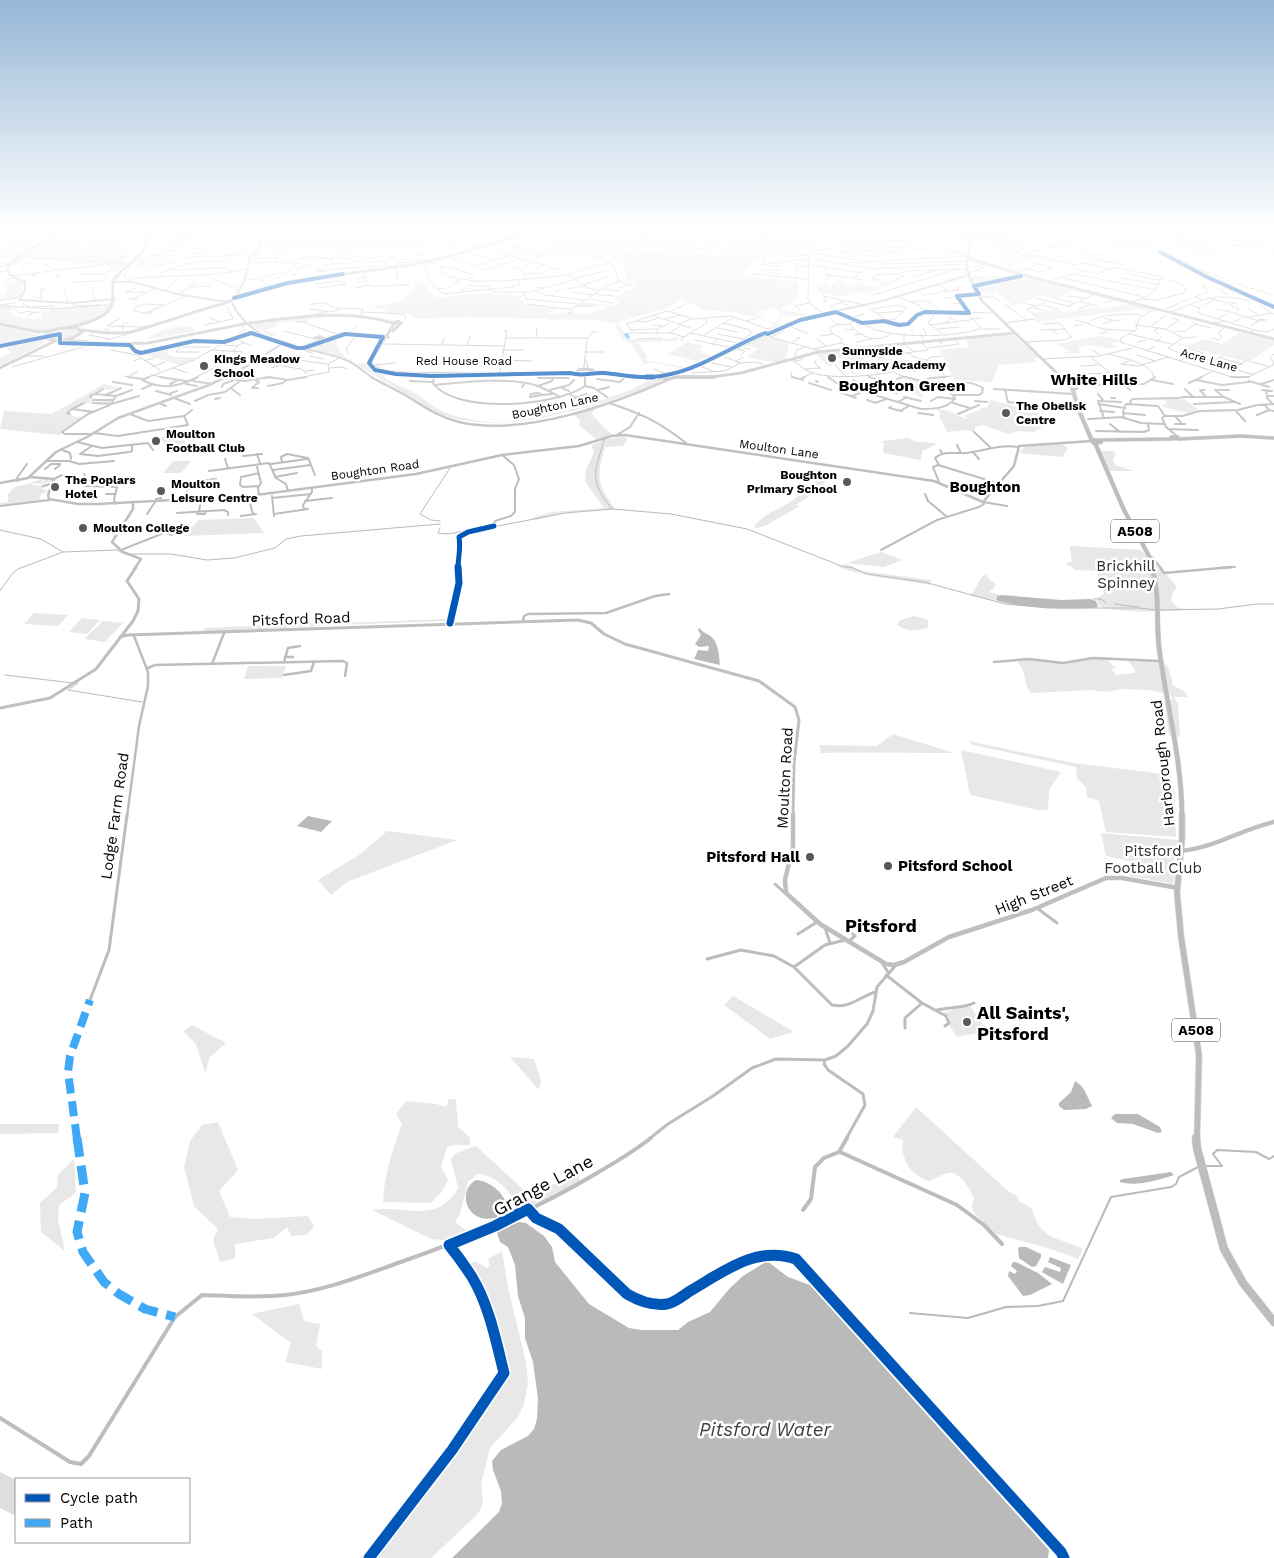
<svg xmlns="http://www.w3.org/2000/svg" width="1274" height="1558" font-family="'Work Sans',sans-serif">
  <rect width="100%" height="100%" fill="#fff"/>
  <!-- green -->
  <path fill="#e8e8e8" fill-rule="evenodd" d="M 55,231 L 60,231 L 57,232 L 56,241 L 82,240 L 76,245 L 112,246 L 120,244 L 118,253 L 111,254 L 110,256 L 119,255 L 129,262 L 121,269 L 112,269 L 114,266 C 101,260 76,266 70,264 L 74,262 L 28,258 L 8,267 L 11,260 L 7,267 L 0,268 L 0,264 L 10,258 L 0,258 L 0,249 L 29,247 L 12,257 L 14,258 L 47,240 L 47,237 L 52,236 Z
    M 327,231 L 401,233 L 432,231 L 431,234 L 435,239 L 420,247 L 399,250 L 388,248 L 373,250 L 364,247 L 342,250 L 323,251 L 301,248 L 272,252 L 266,251 L 265,246 L 261,247 L 261,241 L 264,238 L 270,237 L 268,243 L 311,239 L 311,235 Z
    M 559,231 L 665,231 L 647,237 L 614,243 L 633,254 L 645,252 L 671,253 L 718,257 L 729,241 L 738,235 L 734,231 L 848,231 L 792,247 L 799,249 L 794,252 L 786,251 L 784,254 L 773,255 L 775,257 L 762,258 L 762,261 L 755,261 L 741,275 L 798,282 L 799,297 L 781,310 L 813,315 L 786,316 L 782,317 L 777,324 L 784,324 L 796,319 L 773,329 L 768,328 L 774,326 L 773,323 L 739,313 L 701,309 L 702,308 L 680,300 L 667,308 L 618,322 L 627,338 L 631,339 L 663,339 L 679,337 L 676,340 L 678,341 L 637,342 L 646,354 L 647,358 L 644,360 L 690,368 L 686,369 L 650,362 L 645,365 L 631,344 L 624,340 L 616,328 L 616,324 L 600,320 L 467,317 L 414,319 L 409,314 L 386,313 L 386,310 L 370,307 C 388,304 410,303 416,282 L 421,282 L 436,298 L 484,293 L 522,296 L 521,300 L 524,304 L 552,309 L 546,314 L 588,313 L 606,309 L 604,306 L 578,306 L 583,302 L 613,306 L 620,302 L 613,299 L 627,290 L 635,288 L 633,286 L 640,285 L 627,280 L 624,267 L 619,259 L 607,255 L 596,259 L 582,254 L 571,253 L 565,255 L 553,253 L 539,257 L 539,259 L 525,255 L 572,242 ZM 769,308 L 778,310 L 779,308 L 778,313 L 790,315 L 782,315 L 775,323 L 760,318 L 762,317 L 755,314 L 762,310 L 764,312 L 760,314 L 762,314 Z
    M 1069,231 L 1131,231 L 1160,253 C 1152,253 1145,249 1137,248 C 1113,244 1091,242 1069,231 Z
    M 1147,231 L 1172,231 L 1189,236 L 1189,238 L 1209,249 L 1224,248 L 1209,256 L 1193,252 Z
    M 177,259 L 176,262 C 165,264 156,271 145,272 L 147,266 L 134,266 L 138,264 L 134,264 L 138,260 Z
    M 995,275 L 1009,279 L 1021,275 L 1076,290 L 1056,298 L 1041,295 L 1015,306 L 996,293 L 979,292 L 974,280 Z
    M 1204,276 L 1210,276 L 1239,286 L 1235,286 L 1238,289 L 1235,290 L 1274,308 L 1274,310 L 1229,290 L 1231,289 Z
    M 840,279 L 846,282 L 845,285 C 851,286 858,282 865,283 L 864,285 L 879,287 L 882,285 L 873,283 L 884,283 L 866,280 L 860,281 L 863,279 L 890,282 L 888,285 L 879,288 L 877,291 L 865,293 L 852,291 L 851,293 L 841,296 L 817,292 L 817,284 L 830,285 Z
    M 18,280 L 24,283 L 23,291 L 19,297 L 3,299 L 0,297 L 6,293 L 6,287 L 3,283 Z
    M 109,302 L 111,302 L 110,307 L 104,313 L 80,325 L 48,331 L 40,331 L 0,323 L 0,317 L 7,316 L 0,316 L 0,305 L 30,307 L 17,307 L 9,311 C 19,320 30,320 42,317 L 40,311 L 65,309 L 62,308 L 63,307 L 97,306 L 106,305 Z
    M 1128,303 L 1153,310 L 1144,312 L 1146,311 L 1140,309 L 1037,322 L 1031,318 L 1038,317 L 1033,313 L 1055,309 L 1064,312 L 1098,307 L 1106,309 Z
    M 345,313 L 360,314 L 358,316 L 324,317 L 323,318 L 275,323 L 279,325 L 265,330 L 276,334 L 272,336 L 300,346 L 297,347 L 270,336 L 249,324 Z
    M 0,325 L 36,334 L 39,335 L 39,337 L 0,346 Z
    M 192,326 L 196,331 L 168,336 L 163,330 L 166,337 L 146,339 L 164,329 Z
    M 63,328 L 75,329 L 81,331 L 80,334 L 62,339 L 45,337 L 49,332 Z
    M 1241,332 L 1274,339 L 1274,345 L 1249,362 L 1176,344 L 1179,343 L 1187,345 L 1206,339 L 1222,344 Z
    M 343,334 L 336,341 L 339,351 L 347,358 L 303,349 Z
    M 1013,334 L 1040,358 L 1033,358 L 1037,362 L 999,365 L 992,382 L 955,380 L 940,350 L 968,347 L 966,338 Z
    M 764,336 L 789,343 L 786,359 L 776,363 L 746,357 L 759,349 L 749,346 L 748,344 Z
    M 1098,336 L 1119,339 L 1119,342 L 1110,343 L 1117,346 L 1110,349 C 1099,346 1088,342 1078,348 L 1081,353 L 1059,353 L 1070,352 L 1057,344 Z
    M 40,340 L 45,341 L 41,345 L 0,366 L 0,359 L 11,352 L 5,348 Z
    M 687,342 L 704,346 L 701,348 L 702,353 L 715,357 L 709,361 L 701,359 L 698,361 L 668,354 Z
    M 910,343 L 922,343 L 874,347 L 857,351 L 866,361 L 865,362 L 835,365 L 840,364 L 837,362 L 847,363 L 842,362 L 842,358 L 826,358 L 827,363 L 832,364 L 832,366 L 828,366 L 815,353 Z
    M 171,346 L 172,348 L 181,347 L 170,349 L 167,352 L 170,356 L 198,358 L 179,365 L 141,353 L 147,354 Z
    M 366,363 L 367,366 L 383,375 L 386,379 C 395,384 404,388 413,392 C 423,397 432,406 442,411 C 456,417 472,420 486,422 C 524,425 592,405 627,391 C 637,388 652,376 662,381 C 632,394 603,403 572,411 C 526,422 483,430 437,413 L 356,364 Z
    M 913,380 L 943,390 L 939,391 L 927,388 L 918,391 L 925,397 L 922,397 L 888,386 L 893,382 Z
    M 104,384 L 118,387 L 109,390 L 104,389 L 89,396 L 89,398 L 94,402 L 110,401 L 109,403 C 92,403 80,401 66,413 L 75,417 L 82,417 L 61,431 L 61,434 L 59,435 L 0,429 L 4,411 L 52,414 Z
    M 1183,398 L 1199,410 L 1188,413 L 1160,406 L 1167,403 L 1164,399 Z
    M 990,400 L 1015,406 L 1055,419 L 1034,432 L 1018,431 L 1009,434 L 983,425 L 975,427 L 974,432 L 966,430 L 947,432 L 941,420 L 939,419 L 940,413 L 936,409 C 948,408 958,418 970,419 L 964,416 L 982,409 L 980,407 L 984,408 L 988,407 Z
    M 594,409 L 592,414 C 599,421 605,432 615,435 L 596,439 L 579,425 L 580,421 L 573,413 Z
    M 181,434 L 187,445 L 167,448 L 160,437 Z
    M 625,437 L 627,440 L 623,446 L 605,447 C 597,477 596,482 615,509 L 565,513 L 536,520 L 531,518 L 552,512 L 604,508 L 585,481 L 586,470 L 594,452 L 591,445 L 607,439 Z
    M 908,438 L 917,442 L 937,443 L 937,444 L 922,451 L 921,460 L 883,453 L 884,444 L 882,441 Z
    M 1061,444 L 1068,448 L 1062,457 L 1018,453 L 1025,447 Z
    M 1101,451 L 1114,451 L 1116,454 L 1113,461 L 1115,465 L 1134,471 L 1108,471 Z
    M 173,461 L 191,461 L 181,473 L 163,473 Z
    M 823,472 L 828,472 L 823,480 L 826,481 L 815,493 L 795,505 L 800,506 L 765,526 L 757,528 L 754,527 C 762,515 775,511 787,504 C 800,496 813,483 823,472 Z
    M 45,479 L 41,481 L 42,482 L 47,479 L 53,481 L 40,484 L 33,483 L 30,485 L 49,486 L 41,489 L 49,491 L 39,495 L 42,495 L 39,497 L 40,499 L 45,500 L 0,506 L 0,503 L 8,502 L 8,494 L 16,486 C 28,486 33,480 45,479 Z
    M 254,518 L 264,533 L 184,536 L 199,520 Z
    M 1070,546 L 1141,550 L 1146,555 L 1151,564 L 1153,561 L 1156,561 L 1177,587 L 1172,594 L 1171,601 L 1178,608 L 1190,609 C 1172,612 1113,614 1098,605 L 1097,598 L 1104,594 L 1096,571 L 1075,570 L 1073,567 L 1068,566 L 1066,563 L 1072,562 Z
    M 881,552 L 902,560 L 884,567 L 847,563 Z
    M 846,564 L 862,571 L 931,580 L 930,585 C 899,579 866,578 836,566 Z
    M 987,574 L 988,578 L 996,584 L 993,589 L 988,592 L 1000,595 L 996,597 L 995,601 L 971,596 L 981,578 Z
    M 34,613 L 68,615 L 58,626 L 24,624 Z
    M 913,616 L 927,619 L 929,624 L 927,628 C 916,631 907,632 897,625 L 899,621 Z
    M 82,618 L 100,620 L 87,634 L 69,632 Z
    M 445,619 L 445,621 L 340,625 L 340,623 Z
    M 103,621 L 123,623 L 105,642 L 84,639 Z
    M 318,623 L 320,626 L 201,632 L 205,628 Z
    M 1021,659 L 1056,663 L 1089,659 L 1109,659 L 1109,662 L 1116,668 L 1111,669 L 1116,675 L 1135,673 L 1135,670 L 1127,660 L 1155,660 L 1167,665 L 1172,680 L 1172,685 L 1184,691 L 1188,697 L 1174,697 L 1178,704 L 1180,737 L 1169,736 L 1165,706 L 1172,699 L 1170,694 L 1147,690 L 1121,689 L 1107,692 L 1092,690 L 1032,693 C 1022,685 1028,672 1017,662 Z
    M 248,666 L 286,666 L 282,678 L 244,679 Z
    M 893,734 L 954,753 C 909,753 866,752 821,753 L 819,745 L 877,746 Z
    M 968,741 L 1074,763 L 1171,775 L 1175,795 L 1176,837 L 1106,832 L 1099,801 L 1087,797 L 1086,787 L 1077,778 L 1076,767 L 973,745 Z
    M 961,750 L 1061,772 L 1049,790 L 1048,810 L 1038,810 L 970,795 Z
    M 387,831 L 457,840 L 347,882 L 331,895 L 318,880 L 362,853 Z
    M 1101,833 L 1179,840 L 1174,859 L 1176,867 L 1173,884 L 1130,876 L 1130,861 L 1106,856 Z
    M 733,996 L 794,1032 L 770,1039 L 724,1005 Z
    M 952,1007 L 971,1007 L 988,1031 L 957,1037 L 949,1025 L 950,1018 L 943,1013 L 953,1010 Z
    M 192,1025 L 226,1043 L 210,1057 L 205,1073 L 196,1044 L 183,1031 Z
    M 510,1057 L 534,1059 L 541,1080 L 539,1090 Z
    M 449,1099 L 456,1099 L 458,1127 L 470,1138 L 470,1145 L 455,1145 L 447,1147 L 441,1167 L 448,1180 L 441,1193 L 430,1203 L 383,1202 C 384,1176 393,1148 402,1124 L 396,1114 L 406,1101 L 436,1104 L 446,1107 Z
    M 916,1107 L 1009,1192 L 1016,1195 L 1020,1202 L 1032,1208 C 1039,1240 1058,1237 1083,1249 L 1078,1259 L 1048,1248 L 996,1234 L 973,1212 L 972,1205 L 974,1198 C 969,1189 961,1171 948,1173 C 942,1174 935,1179 929,1181 C 911,1175 900,1159 903,1140 L 893,1137 Z
    M 218,1122 L 238,1170 L 219,1191 L 230,1217 L 252,1219 L 308,1216 L 314,1227 L 306,1235 L 291,1236 L 287,1227 L 274,1238 L 235,1244 L 235,1258 L 220,1262 L 213,1240 L 218,1229 L 194,1206 L 184,1167 L 190,1141 L 202,1125 Z
    M 0,1124 L 59,1124 L 58,1133 L 0,1134 Z
    M 476,1146 L 526,1192 L 546,1188 L 578,1172 L 580,1182 L 548,1199 L 522,1208 C 510,1194 498,1175 478,1174 L 468,1182 L 460,1214 L 455,1222 L 467,1231 L 452,1241 L 431,1239 L 372,1210 C 403,1204 437,1226 458,1188 L 451,1159 L 454,1154 Z
    M 74,1159 L 76,1193 L 59,1205 L 58,1220 L 65,1251 L 41,1232 L 40,1203 L 57,1187 L 58,1175 Z
    M 502,1251 L 508,1288 L 526,1362 L 528,1383 L 524,1404 L 518,1417 L 490,1448 L 481,1484 L 483,1503 L 478,1514 L 431,1558 L 360,1558 L 504,1374 C 501,1343 490,1291 468,1269 L 469,1263 L 476,1262 L 487,1268 L 490,1266 L 488,1259 Z
    M 299,1304 L 304,1321 L 320,1324 L 316,1346 L 322,1351 L 322,1369 L 285,1362 L 291,1343 L 252,1314 Z"/>
  <!-- water -->
  <path fill="#bababa" d="M 1002,595 L 1061,600 L 1090,599 L 1096,601 L 1098,607 C 1083,611 1010,607 996,600 L 997,596 Z
    M 699,628 C 703,632 705,633 709,635 C 719,641 719,656 720,665 L 694,659 L 698,650 L 708,651 L 709,646 L 699,647 L 695,644 L 701,635 L 698,630 Z
    M 308,816 L 332,821 L 321,832 L 297,826 Z
    M 1075,1081 C 1085,1086 1087,1097 1092,1106 L 1086,1109 L 1064,1110 L 1059,1106 L 1059,1103 L 1071,1092 Z
    M 1115,1114 L 1138,1114 L 1160,1127 L 1162,1132 L 1158,1133 L 1133,1124 L 1117,1123 L 1111,1118 Z
    M 1171,1172 L 1174,1175 C 1158,1180 1136,1187 1120,1182 L 1120,1180 L 1123,1179 Z
    M 476,1180 C 491,1181 507,1195 508,1211 L 497,1216 L 505,1227 L 519,1222 L 526,1223 L 544,1236 L 552,1247 L 555,1262 L 589,1304 L 629,1328 L 642,1330 L 678,1330 L 688,1322 L 710,1312 L 729,1289 L 743,1276 L 767,1261 L 788,1277 L 810,1285 L 1049,1550 L 1048,1558 L 452,1558 L 499,1512 L 502,1503 L 501,1491 L 493,1470 L 492,1461 L 501,1450 L 528,1436 L 534,1429 L 537,1419 L 538,1399 L 533,1362 L 525,1338 L 525,1318 L 518,1296 L 515,1265 L 508,1247 L 500,1242 L 497,1233 L 501,1229 L 494,1218 C 467,1224 456,1191 476,1180 Z
    M 1020,1247 L 1026,1247 L 1041,1254 L 1041,1257 L 1036,1266 L 1032,1267 L 1019,1258 L 1018,1248 Z
    M 1050,1257 L 1071,1265 L 1063,1284 L 1042,1272 L 1045,1267 L 1060,1272 L 1061,1268 L 1048,1262 Z
    M 1013,1262 L 1016,1262 L 1038,1273 L 1052,1284 L 1030,1295 L 1023,1296 L 1008,1276 L 1009,1271 L 1015,1274 L 1017,1271 L 1011,1266 Z"/>
  <g fill="none" stroke-linecap="round" stroke-linejoin="round">
    <!-- stream-far1 -->
    <path stroke="#bababa" stroke-width="1" d="M 50,243 L 54,241 L 56,231
      M 29,258 L 119,263
      M 120,263 L 125,262
      M 0,267 L 25,259
      M 0,306 L 55,309 L 106,305
      M 604,440 C 595,473 588,479 612,509
      M 440,521 L 431,520 L 420,514 L 450,468
      M 493,527 L 565,513 L 613,509 L 671,514 L 747,529 L 844,567 L 851,567 L 867,574 L 924,582 L 1005,604 L 1048,608 L 1139,608 L 1156,610
      M 440,528 L 438,533 C 454,537 469,526 487,528
      M 0,530 L 41,539 L 63,552 L 117,550 L 125,554
      M 131,554 L 171,554 L 207,560 L 234,558 L 275,548 L 286,539 L 301,536 L 440,524
      M 0,591 L 12,574 L 18,569 L 63,552
      M 1093,599 L 1101,599 L 1106,603
      M 1115,604 L 1138,607
      M 1160,610 L 1218,609 L 1257,604 L 1274,604
      M 5,675 L 73,683
      M 78,683 L 68,690 L 142,702"/>
    <!-- stream -->
    <path stroke="#bababa" stroke-width="2" d="M 1204,1166 L 1222,1166 L 1213,1154 L 1217,1150 L 1256,1152 L 1269,1159 L 1274,1156
      M 910,1313 L 968,1318 L 1006,1307 L 1038,1306 L 1063,1301 L 1111,1197 L 1171,1187 L 1176,1184 L 1179,1177 L 1198,1167"/>
    <!-- runway -->
    <path fill="#dedede" fill-rule="evenodd" d="M 0,1472 L 16,1480 L 16,1516 L 0,1508 Z"/>
    <!-- primary-far1 casing -->
    <g stroke="#dbdbdb" stroke-width="3">
      <path id="primary-far1" d="M 946,231 L 971,241
        M 967,258 L 1023,275 L 1274,339
        M 227,302 C 290,275 359,275 425,262 C 461,255 497,241 532,231
        M 398,321 L 402,323 L 393,323 Z
        M 250,323 C 297,317 347,309 393,323
        M 0,324 L 38,332 L 49,331
        M 394,324 L 371,361 L 373,366 L 384,371 L 407,373 L 578,374
        M 80,330 C 96,331 114,335 130,332 C 162,324 193,311 226,303
        M 393,331 L 401,323
        M 64,340 L 112,344 L 148,343 L 244,324
        M 586,369 L 593,370 L 595,373 L 586,375 L 577,373 L 578,370 Z
        M 594,374 L 621,375
        M 620,375 L 660,378
        M 674,377 L 711,377 L 741,373 L 818,352 L 1015,333
        M 662,378 L 659,377 L 663,374 L 672,374 L 675,377 L 672,378"/>
    </g>
    <!-- primary casing -->
    <g stroke="#dbdbdb" stroke-width="4">
      <path id="primary" d="M 642,377 L 663,378
        M 660,377 L 667,379 L 675,377
        M 674,377 L 714,377
        M 1171,437 L 1178,437 L 1179,439 Z
        M 1179,439 L 1241,436 L 1274,438
        M 1098,440 L 1174,439"/>
    </g>
    <!-- highway-far4 casing -->
    <g stroke="#dbdbdb" stroke-width="3">
      <path id="highway-far4" d="M 968,231 L 970,249 L 966,263 L 969,276 L 982,301 L 1062,378
        M 147,239 L 153,240 L 145,241 Z
        M 147,239 L 151,231
        M 60,328 L 77,328 L 82,332 C 71,341 56,343 43,337 L 47,332 Z
        M 64,328 C 77,326 110,319 112,303 C 114,295 111,287 114,279 L 143,251 L 147,241
        M 0,368 L 55,341"/>
    </g>
    <!-- highway-far3 casing -->
    <g stroke="#dbdbdb" stroke-width="4.5">
      <path id="highway-far3" d="M 1061,377 L 1072,387 L 1078,408 L 1092,441
        M 1094,440 L 1101,442 L 1094,443 L 1092,441 Z
        M 1095,443 L 1124,510 L 1149,556 L 1153,568"/>
    </g>
    <!-- highway-far2 casing -->
    <g stroke="#dbdbdb" stroke-width="5.5">
      <path id="highway-far2" d="M 1152,567 C 1160,594 1156,620 1159,647 C 1166,703 1182,759 1182,817"/>
    </g>
    <!-- highway-far1 casing -->
    <g stroke="#dbdbdb" stroke-width="7">
      <path id="highway-far1" d="M 1182,815 L 1182,839 L 1177,892 L 1181,936 L 1199,1055 L 1197,1139"/>
    </g>
    <!-- highway casing -->
    <g stroke="#dbdbdb" stroke-width="9">
      <path id="highway" d="M 1196,1138 L 1197,1148 L 1224,1249 L 1243,1283 L 1274,1322"/>
    </g>
    <!-- street-far4 -->
    <path stroke="#bdbdbd" stroke-width="1" d="M 83,231 L 81,238 L 83,240 L 146,240
      M 441,231 L 443,237
      M 471,231 L 504,239
      M 521,231 L 528,232
      M 684,231 L 696,243 L 695,248 L 689,252
      M 724,231 L 731,234
      M 1173,231 L 1191,236 L 1220,236
      M 1201,231 C 1219,248 1251,249 1274,241
      M 1216,231 C 1227,242 1251,245 1263,234
      M 1231,231 L 1274,235
      M 163,232 L 162,236 L 180,232
      M 1003,232 L 1010,236
      M 59,234 L 64,234 L 63,238
      M 20,235 L 31,234
      M 64,235 L 82,236
      M 442,235 L 464,237
      M 665,235 L 673,236
      M 1045,235 L 1057,234
      M 126,236 L 139,235
      M 286,236 L 299,238
      M 838,236 L 906,235
      M 1006,236 L 1008,239 L 1034,248 L 1036,251
      M 47,237 L 52,236 L 53,233 L 50,233
      M 261,237 L 281,236 L 299,231
      M 713,237 L 725,238
      M 996,237 L 1006,238
      M 476,238 L 491,237
      M 657,238 L 676,231
      M 971,238 L 994,239 L 1013,246
      M 96,239 L 96,236 L 109,235
      M 180,239 L 193,240
      M 985,239 L 1004,248
      M 1063,239 L 1067,238
      M 1197,239 L 1212,247 L 1220,246
      M 153,240 L 195,232 L 224,231
      M 174,240 L 197,235
      M 285,240 L 292,238
      M 0,241 L 16,241 L 45,235
      M 11,241 L 13,237 L 22,236
      M 713,241 L 721,242
      M 22,242 L 38,240
      M 14,243 L 17,243
      M 554,243 L 563,243
      M 615,243 L 657,238
      M 808,243 L 815,244
      M 820,243 L 871,240 L 908,241
      M 173,244 L 194,243
      M 461,244 L 452,243 L 477,248
      M 708,244 L 719,247
      M 926,244 L 939,245
      M 100,245 L 120,243 L 119,255 L 121,257 L 129,256
      M 508,245 L 520,249
      M 696,245 L 711,242 L 713,237 L 709,231
      M 941,245 L 953,250
      M 11,246 L 30,244
      M 174,246 L 185,246
      M 629,246 L 640,253 L 675,250 L 722,259 L 719,258
      M 1049,246 L 1071,239
      M 1234,246 L 1241,247
      M 1254,246 L 1274,253
      M 0,247 L 2,247
      M 450,247 L 455,245
      M 482,247 L 554,268 L 542,273 L 523,274
      M 514,247 L 552,236
      M 642,247 L 696,246
      M 802,247 L 811,248
      M 853,247 L 866,256 L 862,254
      M 988,247 L 1014,252 L 1024,249
      M 1060,247 L 1082,251 L 1096,260 L 1123,265
      M 695,248 L 714,251
      M 1005,248 L 1021,244
      M 648,251 L 636,244 L 659,241 L 695,241
      M 119,252 L 132,251
      M 163,252 L 182,250
      M 204,252 L 204,256 L 209,257 L 254,253
      M 420,252 L 422,254 L 415,256 L 421,260
      M 466,252 L 492,260
      M 810,252 C 863,241 915,249 968,253
      M 850,252 L 842,252 L 876,250 L 901,253
      M 346,253 L 350,253 L 350,258
      M 811,253 L 858,260
      M 190,254 L 203,253
      M 1000,254 L 1012,257
      M 1030,254 L 1075,265 L 1084,263 L 1108,269
      M 149,255 L 160,255
      M 165,255 L 170,255 L 163,257 Z
      M 882,255 L 879,256 L 887,251
      M 396,256 L 390,257 L 396,263 L 426,260 L 439,265 L 443,273 L 451,277 L 474,281 L 500,281 L 562,276 L 617,260
      M 1091,256 L 1102,255
      M 341,257 L 341,259 L 350,259
      M 350,257 L 368,257
      M 448,257 L 475,266 L 558,241 L 546,231
      M 784,257 L 809,255
      M 158,258 L 163,257
      M 185,258 L 204,256
      M 321,258 L 331,259
      M 331,258 L 339,256 L 340,251
      M 764,258 L 764,264
      M 809,258 L 872,269 L 966,264
      M 137,259 L 157,258 L 163,252 L 159,250 L 161,245 L 174,243 L 175,240 L 171,239
      M 255,259 L 254,256 L 257,254
      M 303,259 L 308,259 L 309,257
      M 395,260 L 407,259
      M 222,261 L 230,258
      M 276,262 L 277,256 L 284,255
      M 322,262 L 323,265 L 334,264
      M 363,262 L 387,261
      M 1109,262 L 1119,261
      M 249,263 L 292,262 L 303,257 L 331,258 L 332,263 L 351,264 L 354,272
      M 257,263 L 255,259 L 277,257
      M 350,263 L 380,256
      M 432,263 L 423,266 L 427,268 L 428,280 L 443,294 L 511,287 L 520,284 L 519,280
      M 608,263 L 614,266 L 619,281 L 633,286
      M 843,263 L 968,256 L 970,253
      M 47,264 L 50,263 L 45,264 L 53,268 L 52,270
      M 795,264 L 798,263
      M 884,264 L 967,261
      M 1039,264 L 1052,267 L 1040,272 L 1026,269 Z
      M 304,265 L 310,265 L 311,262
      M 760,265 L 808,259
      M 1075,265 L 1073,268 L 1098,274 L 1114,267 L 1163,277 L 1159,280 C 1158,295 1143,299 1130,302
      M 771,266 L 781,267
      M 990,266 L 1045,248 L 1085,245 L 1081,243
      M 297,267 L 292,264 L 298,263
      M 396,267 L 398,279
      M 441,267 L 449,267 L 474,275 L 468,279
      M 826,267 L 825,274 L 862,280
      M 880,267 L 897,257 L 905,249 L 906,238 L 903,231
      M 352,268 L 388,265
      M 517,268 L 522,270 L 526,280
      M 535,269 L 545,266
      M 554,269 L 563,269
      M 1002,269 L 1021,260 L 1037,256
      M 112,270 L 123,271
      M 170,270 L 224,268
      M 484,270 L 520,259
      M 510,270 L 533,263
      M 758,270 L 781,270
      M 979,270 L 974,267 L 984,264
      M 24,271 L 22,269 L 27,263 L 31,263
      M 326,271 L 316,271 L 352,268
      M 0,272 L 7,271
      M 363,273 L 370,286 L 409,285 L 397,285
      M 770,273 L 780,274
      M 969,273 L 985,268 L 979,266
      M 1016,273 L 1026,269
      M 1124,273 L 1159,280
      M 80,274 L 107,274
      M 751,274 L 808,279
      M 825,274 L 827,276 L 834,276
      M 879,274 L 899,274
      M 34,275 L 36,276 L 31,276 Z
      M 34,275 L 36,270
      M 292,275 L 297,274
      M 569,275 L 588,288 L 599,290
      M 11,276 L 100,265 L 111,265 L 112,270
      M 58,276 L 56,277 L 61,276 L 57,274 L 60,271
      M 160,277 L 161,273 C 181,264 202,259 224,262 L 224,268 L 230,270
      M 210,277 L 239,290
      M 904,277 L 899,274 L 909,271 L 968,269
      M 914,277 L 934,271
      M 1117,277 L 1160,285
      M 277,278 L 280,277
      M 575,278 L 606,271
      M 796,278 L 797,267 L 811,265 L 861,273
      M 853,278 L 867,269
      M 1064,278 L 1143,297
      M 6,279 L 15,278
      M 127,279 L 124,276 L 131,267
      M 311,279 L 320,288 L 346,284 L 341,281 L 316,284
      M 356,279 L 366,277
      M 871,279 L 879,274
      M 872,279 L 883,280
      M 971,279 L 985,277
      M 245,280 L 257,279 L 305,267 L 295,261
      M 316,280 L 344,276
      M 1049,281 L 1074,274 L 1156,290
      M 76,282 L 72,282 L 102,281 L 105,279 L 107,272 L 112,270
      M 126,282 L 134,278 L 218,274 L 248,269
      M 357,282 L 366,281
      M 891,282 L 901,277
      M 825,283 L 829,276
      M 367,285 L 355,288 L 368,285
      M 583,285 L 607,277
      M 938,285 L 948,290
      M 471,286 L 492,286
      M 192,287 L 211,286
      M 535,287 L 543,288
      M 135,288 L 126,292 L 147,292
      M 620,288 L 627,285
      M 256,289 L 269,286 L 261,279
      M 437,289 L 447,288 L 461,279
      M 489,289 L 494,292 L 530,292 L 577,279
      M 566,289 L 585,286
      M 602,289 L 620,291
      M 1219,289 L 1229,296
      M 92,290 L 95,301
      M 1076,290 L 1124,302
      M 65,291 L 64,294 L 68,298 L 67,303
      M 65,291 L 67,289
      M 535,291 L 545,295 L 584,300
      M 917,291 L 924,295 L 938,293
      M 165,292 L 180,276
      M 463,292 L 462,290 L 476,281
      M 570,292 L 593,295
      M 940,292 L 959,290 L 958,287
      M 523,293 L 526,299 L 579,304
      M 178,294 L 195,284 L 195,281
      M 595,294 L 613,296
      M 823,294 L 826,301
      M 873,295 L 961,268
      M 991,295 L 994,295
      M 553,296 L 555,292 L 560,290
      M 823,296 L 865,305 L 890,323 L 899,325 L 907,323 L 927,312 L 994,313
      M 1068,296 L 1084,298
      M 33,297 L 41,298
      M 236,297 L 234,296 L 237,294
      M 897,297 L 919,305 L 924,312
      M 980,297 L 993,297 L 1000,301
      M 127,298 L 137,300
      M 945,298 L 956,297
      M 1036,298 L 1071,307
      M 1053,298 L 1074,303
      M 1208,298 L 1227,303 L 1239,309 L 1236,314 L 1259,321 L 1250,326
      M 132,299 L 154,289
      M 589,299 L 613,303
      M 1141,299 L 1157,300 L 1184,293 L 1186,289 L 1181,283 L 1161,279
      M 1200,299 L 1195,297 L 1207,292 L 1206,288 L 1202,286
      M 0,300 L 18,298
      M 25,302 L 23,304 L 31,307 L 54,306 L 51,308
      M 39,302 L 42,298 L 40,294 L 44,289 L 40,289 L 41,292
      M 313,302 L 311,304 L 325,303 L 336,308 L 363,309 L 360,316
      M 823,302 L 828,301
      M 910,302 C 922,300 934,299 940,312
      M 1081,302 L 1098,306
      M 1230,302 L 1237,304
      M 73,303 L 73,305 L 91,306 L 100,304
      M 842,303 L 849,306
      M 1025,303 L 1035,306
      M 1106,303 L 1113,300
      M 528,304 L 555,308 L 551,312
      M 952,304 L 961,303
      M 1005,304 L 1026,320 L 1005,323
      M 0,305 L 14,303
      M 1042,305 L 1058,309
      M 1191,305 L 1200,308 L 1198,312 L 1201,314 L 1254,330 L 1250,333
      M 1204,305 L 1214,300
      M 577,306 L 594,306
      M 1068,306 L 1093,295
      M 1260,306 L 1274,314
      M 829,307 L 846,300
      M 555,308 L 571,309
      M 1035,308 L 1042,310
      M 15,309 L 19,313 L 31,311
      M 310,309 L 331,312 L 342,309
      M 1027,309 L 1047,302
      M 1027,309 L 1037,317
      M 1078,309 L 1089,305
      M 1157,309 C 1146,314 1136,316 1136,330 L 1121,338 L 1120,342 L 1235,378
      M 1166,309 L 1189,299
      M 1217,309 L 1235,313
      M 1248,309 L 1257,314
      M 800,310 L 795,306 L 810,303
      M 150,311 L 153,312 L 146,314 L 133,310 L 135,307 L 146,304 L 164,305
      M 671,311 L 686,304
      M 838,311 C 852,318 865,327 880,331 C 908,338 953,337 980,329 L 980,326 L 965,313
      M 362,312 L 402,314 L 406,316 L 405,319
      M 932,312 L 933,316 L 928,323 L 943,334
      M 948,312 L 949,316 L 957,322
      M 1171,312 C 1205,299 1213,292 1250,301
      M 31,313 L 40,312
      M 145,313 L 186,296
      M 567,313 L 573,313
      M 570,313 L 572,309 L 608,285 L 620,281
      M 878,313 L 903,311
      M 969,313 L 956,296 L 979,294
      M 317,314 L 327,312
      M 825,314 L 811,305 L 808,299 L 809,251 L 822,240 L 852,231
      M 28,315 L 33,314
      M 652,315 L 691,328
      M 853,317 L 865,314
      M 1250,317 L 1271,313
      M 210,318 L 220,322
      M 1104,318 L 1115,321 L 1121,320
      M 119,319 L 107,326 L 145,327
      M 665,319 L 681,315
      M 831,319 L 839,325
      M 971,319 L 982,318
      M 1217,319 L 1227,314
      M 1258,319 L 1266,320 L 1260,321
      M 1026,320 L 1033,319
      M 1075,320 L 1088,323
      M 636,321 L 645,322 L 659,318
      M 746,321 L 755,319
      M 855,321 L 850,323 C 858,338 878,344 892,333
      M 295,322 L 307,321
      M 302,322 L 337,334
      M 1233,322 L 1241,318
      M 723,323 L 750,330 L 751,334 L 742,340
      M 864,323 L 895,319 L 907,308 L 897,305 L 873,309
      M 945,323 L 951,318
      M 1192,323 L 1211,328
      M 1214,323 L 1225,321
      M 679,324 L 691,319
      M 1043,324 L 1057,323
      M 1103,324 L 1111,321
      M 205,325 L 233,319 L 227,307
      M 653,325 L 662,326
      M 786,325 L 807,333
      M 930,325 L 970,320
      M 1135,325 L 1166,329 L 1183,338 L 1168,348 L 1186,356 L 1181,361
      M 1152,325 L 1166,315
      M 1074,326 L 1082,324
      M 242,327 L 249,333
      M 717,328 L 737,332
      M 923,328 L 926,334
      M 1159,328 L 1154,330 L 1159,334
      M 1167,328 L 1179,320 L 1172,318
      M 105,329 L 109,330
      M 938,329 L 959,327
      M 981,329 L 1001,329
      M 1051,329 L 1057,334
      M 123,330 L 122,325 L 129,322
      M 630,330 L 657,329
      M 846,330 L 854,329
      M 911,330 L 913,330
      M 1041,330 L 1065,329
      M 1254,330 L 1267,332
      M 284,331 L 315,339
      M 1135,331 L 1103,329 L 1088,324 C 1093,314 1131,313 1142,315
      M 1175,332 L 1185,331 L 1196,324
      M 1267,332 L 1274,329
      M 239,333 L 244,331
      M 349,333 L 356,327
      M 670,333 L 680,326
      M 690,333 L 742,344
      M 253,334 L 278,343
      M 625,334 L 632,333
      M 657,334 L 658,329 L 669,323
      M 718,334 L 743,339
      M 904,334 L 904,342
      M 921,334 L 923,339
      M 1100,334 L 1107,331 L 1106,329
      M 1129,334 L 1172,344
      M 89,335 L 109,339
      M 704,335 L 734,317
      M 763,335 L 820,351
      M 855,335 L 863,334
      M 821,336 L 833,334
      M 684,337 L 671,333 L 634,333 L 626,324 L 667,311 L 693,319 L 731,316 L 771,330
      M 771,337 L 784,331
      M 506,338 L 587,338
      M 536,338 L 537,329
      M 1183,338 L 1197,337
      M 1211,338 L 1218,340 L 1222,337 L 1218,333 L 1225,327
      M 637,339 L 662,338
      M 817,339 L 825,345
      M 107,340 L 134,332
      M 239,340 L 251,346
      M 695,340 L 713,344 L 718,340
      M 682,341 L 682,338 L 707,323 L 705,318
      M 793,342 L 800,338 L 797,338
      M 857,342 L 872,339
      M 1025,342 L 1064,340 L 1072,337 L 1058,322
      M 1138,342 L 1146,340
      M 1157,342 L 1162,336
      M 841,343 L 853,347
      M 940,343 L 942,343
      M 183,344 L 176,352 L 199,352
      M 385,344 L 504,346
      M 713,344 L 729,347
      M 224,345 L 237,346
      M 442,346 L 444,338
      M 467,346 L 470,336
      M 906,346 L 915,352
      M 182,347 L 210,347
      M 889,347 L 898,353
      M 0,348 L 47,339
      M 745,348 L 750,349
      M 929,348 L 959,344 L 955,340
      M 1188,348 L 1203,353 L 1196,358
      M 737,349 L 745,351 L 741,355
      M 814,349 L 841,343 L 842,339 L 831,332 L 830,328 L 837,325 L 850,324
      M 111,350 L 137,355 L 160,370
      M 212,350 L 243,352
      M 503,350 L 524,350
      M 1092,350 L 1100,355
      M 224,351 L 217,357 L 231,359
      M 306,351 L 313,354
      M 861,351 L 874,349 L 884,355
      M 1146,351 L 1154,347
      M 233,352 L 238,345 L 244,343
      M 585,352 L 603,352
      M 908,353 L 914,357 L 937,363 L 945,377
      M 348,354 L 346,349 L 353,339 L 367,334
      M 1109,354 C 1122,358 1153,363 1154,378
      M 133,355 L 189,342 L 222,342
      M 795,355 L 797,350 L 805,347
      M 1137,355 L 1155,361
      M 27,356 L 44,356
      M 310,356 L 323,359
      M 217,357 L 212,362 L 219,364
      M 725,357 L 740,363
      M 864,357 L 879,357
      M 1091,357 L 1116,378
      M 1187,357 L 1252,374
      M 1220,358 L 1242,364
      M 790,359 C 797,362 802,369 810,372 C 832,380 869,376 892,372
      M 1043,359 L 1100,356 L 1132,348
      M 501,360 L 532,361
      M 586,360 L 588,368 L 591,369
      M 927,360 L 931,357 L 942,356
      M 134,361 L 141,358
      M 144,361 L 154,358
      M 736,361 L 743,357
      M 795,361 L 801,360 L 803,357
      M 816,361 L 814,362 L 821,369
      M 1129,361 L 1121,364 L 1138,366 L 1168,357
      M 1211,361 L 1223,356
      M 1251,362 L 1268,366
      M 712,363 L 732,367
      M 882,363 L 906,361
      M 921,364 L 939,365
      M 375,365 L 395,363
      M 835,365 L 845,375
      M 700,366 L 715,372
      M 1081,366 L 1099,365
      M 12,367 L 90,345
      M 152,367 L 165,362
      M 174,368 L 187,373
      M 271,368 L 278,366
      M 330,368 L 342,367 L 347,369
      M 1234,368 L 1246,361
      M 582,369 L 584,367 L 587,339 L 594,331 L 597,332
      M 653,369 L 664,373
      M 806,369 L 820,368
      M 889,369 L 906,367 L 916,372
      M 306,371 L 314,370
      M 875,371 L 879,374
      M 929,371 L 942,371
      M 500,372 L 507,331 L 504,331
      M 791,372 L 792,377 L 795,378
      M 307,373 L 301,369 L 277,365 L 290,359 L 328,364
      M 692,373 L 725,371 L 740,363 L 754,362 L 763,364
      M 1058,373 L 1066,378
      M 854,374 L 845,365 L 857,363
      M 151,375 L 167,378
      M 868,375 L 870,378
      M 1064,375 L 1108,373
      M 1114,375 L 1127,374
      M 124,376 L 136,378
      M 129,376 L 137,372
      M 828,376 L 829,378
      M 146,378 L 194,360 L 229,340 L 257,331
      M 195,378 L 215,367
      M 264,378 L 274,378
      M 299,378 L 329,372 L 328,364 L 339,358
      M 434,378 L 435,372
      M 624,378 L 626,376
      M 802,378 L 812,373
      M 901,378 L 903,377
      M 909,378 L 897,374 L 878,359 L 883,356 L 928,350 L 921,342
      M 932,378 L 952,376
      M 1199,378 L 1211,372
      M 1238,378 L 1248,377 L 1273,365 L 1274,363 L 1270,358 L 1274,354"/>
    <!-- street-far3 -->
    <path stroke="#bdbdbd" stroke-width="2" d="M 128,377 L 143,379
      M 149,377 L 142,380 C 162,390 178,387 198,377
      M 160,377 L 186,381
      M 434,377 L 433,383 C 456,415 557,406 585,386 L 585,378
      M 792,377 L 803,380
      M 828,377 L 838,384 L 921,409 C 933,409 948,409 955,398 C 945,384 921,381 905,377
      M 869,377 L 885,382
      M 1064,377 L 1079,385 L 1077,389 L 1073,389
      M 1114,377 L 1130,390
      M 1231,377 L 1249,377
      M 224,378 L 245,381 L 269,377 L 288,380 L 306,377
      M 538,378 L 569,378
      M 597,379 L 620,382 L 625,377
      M 800,379 L 805,377
      M 897,379 L 903,377
      M 255,380 L 259,382 L 252,388 L 258,388
      M 853,380 L 862,384
      M 1152,380 L 1173,384
      M 1196,380 L 1222,385 L 1249,382
      M 193,381 L 212,384
      M 410,381 L 433,382
      M 816,381 L 818,382
      M 1249,381 L 1269,387
      M 113,382 L 132,385
      M 922,382 L 930,378 L 946,377
      M 809,383 L 831,390
      M 963,383 L 964,389
      M 1189,383 L 1202,377
      M 170,384 L 178,380
      M 186,384 L 197,386
      M 1261,384 L 1274,380
      M 434,385 C 464,382 507,377 535,385 C 544,388 552,393 560,397
      M 1079,385 L 1144,384 L 1155,377
      M 268,386 L 283,383 L 286,380
      M 538,386 L 552,381 L 553,378
      M 585,386 L 594,388 L 607,397
      M 873,386 L 882,381
      M 939,386 C 953,381 970,380 983,388 L 982,393 L 979,395 L 953,395
      M 222,387 L 223,384 L 232,381
      M 522,387 L 525,383
      M 562,388 L 569,391
      M 103,389 L 95,394 L 116,396
      M 142,389 L 151,385
      M 232,389 L 240,395
      M 994,389 L 1074,394
      M 1185,389 L 1193,397
      M 550,390 L 569,385 L 574,380
      M 598,390 L 609,387
      M 1005,390 L 1008,402 L 1034,405 L 1042,408
      M 1205,390 L 1200,390 L 1206,397
      M 1215,390 L 1224,397 L 1240,404
      M 1215,390 L 1229,390
      M 1262,390 L 1272,391
      M 1266,390 L 1267,398 L 1272,403
      M 156,391 L 171,395
      M 839,392 L 856,398
      M 538,393 L 542,395 L 530,397 L 531,394 Z
      M 169,394 L 177,391
      M 875,394 L 884,390 L 897,393
      M 1098,394 L 1103,400
      M 106,395 L 121,388
      M 542,395 L 552,394
      M 571,395 L 585,403
      M 853,396 L 863,391
      M 1267,396 L 1274,396
      M 904,397 L 921,401
      M 1181,397 L 1224,397
      M 91,398 L 90,396 L 95,394
      M 174,398 L 190,404
      M 575,398 L 587,394 L 594,398 L 583,402
      M 1111,398 L 1115,398
      M 215,399 L 220,398
      M 93,400 L 112,400
      M 867,400 L 876,403
      M 195,401 L 208,395 L 225,392 L 240,381
      M 931,401 L 938,397 L 955,399
      M 975,401 L 987,402
      M 898,402 L 907,397
      M 84,403 L 72,409 L 94,412
      M 93,403 L 111,404
      M 159,403 L 166,406
      M 609,403 C 642,414 658,421 686,443
      M 875,403 L 886,399
      M 953,403 L 970,408
      M 1131,403 L 1130,401 L 1133,399 L 1179,398
      M 111,404 L 139,396
      M 1098,404 L 1125,408
      M 1194,404 L 1234,402
      M 891,407 L 889,408 L 902,411
      M 1235,410 L 1245,421
      M 1269,410 L 1274,411
      M 900,411 L 909,406
      M 1100,411 L 1114,412
      M 918,413 L 933,415
      M 1123,413 L 1145,415
      M 70,414 L 67,413 L 72,409
      M 130,414 L 148,421 L 184,416 L 192,410
      M 958,414 L 979,405
      M 1257,415 L 1269,410 L 1264,404
      M 1165,416 L 1182,416 L 1200,411 L 1238,410 L 1257,405 L 1274,404
      M 1165,416 L 1162,418 L 1166,427 L 1177,436
      M 1175,416 L 1182,424
      M 1104,418 L 1098,401 L 1121,402
      M 1088,419 L 1123,417
      M 1110,424 L 1120,432
      M 1164,424 L 1141,423 L 1124,418 L 1123,412 L 1126,404 L 1158,406 L 1165,416
      M 1175,424 L 1185,424
      M 1168,429 L 1198,430
      M 1096,431 L 1144,432 L 1149,430 L 1148,424
      M 974,432 L 990,447
      M 94,433 L 118,436 L 188,425 L 184,416
      M 91,434 L 65,434 L 62,432 L 88,414 L 110,405 L 116,396 L 132,390
      M 617,435 L 630,427 L 639,413
      M 77,442 L 102,448 L 148,443 L 153,450
      M 957,445 L 961,453
      M 92,446 L 80,454 L 98,456 L 129,452 L 132,451 L 132,445
      M 62,450 L 70,453 L 71,459
      M 940,450 L 943,454
      M 973,452 L 979,459
      M 257,454 L 260,463
      M 243,456 L 262,454
      M 225,459 L 228,468
      M 47,461 L 69,461 L 79,464 L 114,461
      M 282,462 L 281,457 L 287,454 L 308,458 L 311,465
      M 271,464 L 307,459
      M 939,465 L 935,458 C 944,450 955,454 966,453 C 984,451 1000,444 1018,447
      M 257,467 L 261,483 L 258,488 L 259,495
      M 45,469 L 51,464 L 60,464
      M 55,469 L 60,465
      M 273,470 L 311,465 L 315,475
      M 209,471 L 269,463 L 276,478 L 286,484 L 288,491
      M 259,473 L 241,477 L 240,485 L 243,487 L 259,486
      M 84,474 L 87,479 L 84,486 L 117,487 L 114,499 L 115,504
      M 275,477 L 297,473
      M 54,479 L 62,475
      M 18,481 L 17,478 L 27,464
      M 939,482 L 933,467 L 938,465 L 997,483
      M 43,486 L 54,483
      M 91,494 L 95,486
      M 106,494 L 116,494
      M 925,494 L 928,501 L 946,516
      M 248,496 L 253,514
      M 272,496 L 274,516
      M 272,498 L 311,494
      M 156,499 L 161,498 L 162,501
      M 186,500 L 188,483 L 189,482 L 216,479 L 212,484 L 188,486
      M 305,501 L 332,498
      M 0,506 L 50,500
      M 304,509 L 303,505 L 312,492 L 312,488
      M 197,512 L 197,514 L 205,514 L 206,511
      M 199,512 L 201,499
      M 177,513 L 224,510 L 228,512 L 228,515
      M 147,514 L 155,502
      M 274,514 L 308,509
      M 241,516 L 256,514
      M 116,533 L 135,533
      M 165,533 L 172,535
      M 121,550 L 179,527
      M 881,550 L 937,520 L 979,507 L 984,504 L 983,502 L 1007,506
      M 1149,556 L 1153,558 L 1161,568
      M 458,568 C 458,557 461,550 459,537 L 472,530 L 493,528 L 495,521 L 511,516 L 515,512 L 515,489 L 519,479 L 514,465 L 502,455
      M 1217,568 L 1235,567"/>
    <!-- street-far2 -->
    <path stroke="#bdbdbd" stroke-width="2.5" d="M 1160,567 L 1164,573 L 1232,567
      M 606,613 L 655,596 L 669,594
      M 523,621 L 524,616 L 528,614 L 607,613
      M 450,623 L 459,583 L 458,567
      M 285,657 L 293,657
      M 284,662 L 288,648 L 300,646
      M 994,662 L 1029,659 L 1063,663 L 1093,658 L 1160,661
      M 212,664 L 224,633
      M 148,668 L 155,665 L 343,661 L 347,663 L 345,676
      M 284,675 L 311,671 L 314,662
      M 127,817 L 139,726 L 148,686 L 148,672 L 134,636"/>
    <!-- street-far1 -->
    <path stroke="#bdbdbd" stroke-width="3" d="M 775,884 L 785,893
      M 1037,908 L 1057,923
      M 845,927 L 855,936 L 848,942
      M 825,928 L 830,943
      M 798,934 L 817,922
      M 707,959 L 741,950 L 774,956 L 794,967 L 832,1005 C 848,1009 860,997 875,992
      M 882,963 L 888,972
      M 794,967 L 825,945 L 845,940
      M 886,975 L 922,1003 L 946,1016 L 949,1023 L 945,1026
      M 90,1000 L 109,950 L 127,815
      M 937,1010 C 948,1007 966,1008 974,1003
      M 905,1028 L 905,1018 L 922,1003
      M 825,1060 L 824,1064 L 828,1070 L 863,1094 L 865,1105 L 846,1139
      M 649,1139 L 668,1124 L 713,1096 L 752,1068 L 776,1059 L 825,1060 L 836,1056 L 848,1046 L 867,1024 L 873,1011 L 877,987 L 896,965"/>
    <!-- street -->
    <path stroke="#bdbdbd" stroke-width="4" d="M 840,1152 L 957,1205 L 984,1225 L 1002,1244
      M 803,1210 L 811,1199 L 815,1167 L 824,1158 L 839,1152 L 847,1138
      M 0,1418 L 70,1462 L 81,1464 L 89,1456 L 175,1317 L 202,1295 C 230,1296 258,1298 285,1295 C 324,1291 361,1276 398,1263 C 467,1239 534,1211 597,1173 C 616,1162 634,1151 651,1138"/>
    <!-- secondary-far3 -->
    <path stroke="#bfbfbf" stroke-width="2" d="M 41,231 L 48,238 L 47,240 L 18,256 L 7,268 L 10,275 L 25,282 L 25,290 L 19,300 L 73,303 L 115,299
      M 970,235 L 1009,236 L 1050,231
      M 113,282 L 133,282 L 177,294 L 226,302
      M 241,296 L 237,294 L 245,279 L 250,257 L 259,248 L 261,231
      M 231,301 C 252,347 302,345 344,359 C 355,363 364,372 373,378
      M 320,336 L 324,338 L 314,338 Z
      M 323,339 L 345,333 L 387,336 L 389,338
      M 299,348 L 322,339
      M 668,374 L 702,365 L 799,319 L 882,301 L 969,275
      M 223,378 L 249,365 L 283,343"/>
    <!-- secondary-far2 -->
    <path stroke="#bfbfbf" stroke-width="2.5" d="M 371,377 C 382,383 394,389 405,395 C 423,406 438,417 459,422 C 523,437 614,404 672,378
      M 30,477 L 54,479 L 48,495 L 49,499 L 78,504 L 98,504 L 248,496 L 416,474 L 502,455 L 579,446 L 612,436 L 625,435 L 934,481 L 983,502 L 1014,466 L 1019,446 L 1092,441
      M 0,483 L 28,478 L 56,452 L 89,436 L 118,418 L 209,385 L 226,377
      M 133,504 L 133,509 L 112,542 L 123,552 L 141,559 L 135,568"/>
    <!-- secondary-far1 -->
    <path stroke="#bfbfbf" stroke-width="3" d="M 120,637 L 128,635 L 578,620 L 591,623 L 604,634 L 625,644 L 759,681 L 795,707 L 799,720 L 794,763 L 793,817
      M 0,708 L 50,698 L 96,669 L 133,621 L 138,611 L 139,599 L 127,581 L 136,567"/>
    <!-- secondary -->
    <path stroke="#bfbfbf" stroke-width="4.5" d="M 793,815 L 793,846 L 785,880 L 786,893 L 820,924 L 886,964 L 894,965 L 904,962 L 949,937 L 1032,910 L 1106,878 L 1122,878 L 1178,888
      M 1181,851 C 1214,848 1242,829 1274,822"/>
    <!-- primary-far1 -->
    <use href="#primary-far1" stroke="#bdbdbd" stroke-width="2.5"/>
    <!-- primary -->
    <use href="#primary" stroke="#bdbdbd" stroke-width="3"/>
    <!-- highway-far4 -->
    <use href="#highway-far4" stroke="#bdbdbd" stroke-width="2.5"/>
    <!-- highway-far3 -->
    <use href="#highway-far3" stroke="#bdbdbd" stroke-width="4"/>
    <!-- highway-far2 -->
    <use href="#highway-far2" stroke="#bdbdbd" stroke-width="4.5"/>
    <!-- highway-far1 -->
    <use href="#highway-far1" stroke="#bdbdbd" stroke-width="5.5"/>
    <!-- highway -->
    <use href="#highway" stroke="#bdbdbd" stroke-width="8"/>
    <!-- rail -->
    <path stroke="#bdbdbd" stroke-width="1" stroke-dasharray="4 1 0.5 1" stroke-linecap="butt" d="M 1134,231 C 1177,263 1223,281 1274,295"/>
    <!-- primary-bridge casing -->
    <g stroke="#dbdbdb" stroke-width="3" stroke-linecap="butt">
      <path id="primary-bridge" d="M 244,324 L 250,323"/>
    </g>
    <!-- primary-bridge -->
    <use href="#primary-bridge" stroke="#bdbdbd" stroke-width="2.5"/>
    <!-- quiet-far2 -->
    <path stroke="#3fa9f5" stroke-width="3" stroke-dasharray="7 3" stroke-linecap="butt" d="M 628,334 L 626,335 L 629,338"/>
    <!-- quiet-far1 -->
    <path stroke="#3fa9f5" stroke-width="8" stroke-dasharray="15 8" stroke-linecap="butt" d="M 77,1139 L 68,1072 L 70,1056 L 90,1000"/>
    <!-- quiet -->
    <path stroke="#3fa9f5" stroke-width="9" stroke-dasharray="19 9" stroke-linecap="butt" d="M 77,1138 L 85,1193 L 77,1232 L 83,1252 L 104,1282 L 119,1294 L 145,1309 L 175,1317"/>
    <!-- cycleway-far3 casing -->
    <g stroke="#fff" stroke-width="5.5">
      <path id="cycleway-far3" d="M 1160,252 L 1207,277 L 1274,307
        M 234,298 L 288,283 L 343,274
        M 0,346 L 60,334 L 60,343 L 130,345 L 135,351 L 141,353 L 194,341 L 224,342 L 251,333 L 297,348 L 304,348 L 345,334 L 383,337 L 369,363 L 375,370 L 396,374 L 432,376 L 570,373 C 584,377 591,372 604,373 C 619,374 635,378 650,377 C 693,375 727,348 765,333 L 768,334 L 800,320 L 836,312 L 862,323 L 884,321 L 899,325 L 908,324 L 917,315 L 925,312 L 969,313 L 957,296 L 979,294 L 974,286 L 1021,276"/>
    </g>
    <!-- cycleway-far2 casing -->
    <g stroke="#fff" stroke-width="7">
      <path id="cycleway-far2" d="M 646,377 L 653,377
        M 458,568 C 458,557 461,550 459,537 L 468,532 L 494,526"/>
    </g>
    <!-- cycleway-far1 casing -->
    <g stroke="#fff" stroke-width="10">
      <path id="cycleway-far1" d="M 450,623 L 459,583 L 458,567"/>
    </g>
    <!-- cycleway casing -->
    <g stroke="#fff" stroke-width="14">
      <path id="cycleway" d="M 369,1558 L 452,1450 L 504,1373 C 496,1341 489,1305 472,1277 C 465,1266 457,1255 449,1245 L 495,1226 L 528,1209 L 536,1218 L 559,1229 L 627,1294 C 639,1301 653,1306 667,1304 C 674,1303 684,1295 690,1291 C 723,1272 756,1245 796,1259 L 1061,1552 L 1064,1558"/>
    </g>
    <!-- cycleway-far3 -->
    <use href="#cycleway-far3" stroke="#0057b8" stroke-width="4"/>
    <!-- cycleway-far2 -->
    <use href="#cycleway-far2" stroke="#0057b8" stroke-width="5"/>
    <!-- cycleway-far1 -->
    <use href="#cycleway-far1" stroke="#0057b8" stroke-width="7"/>
    <!-- cycleway -->
    <use href="#cycleway" stroke="#0057b8" stroke-width="11"/>
  </g>
  <!-- sky -->
  <linearGradient id="sky" x2="0" y2="1"><stop stop-color="#95b6d6"/><stop offset="0.51" stop-color="#fff"/><stop offset="1" stop-color="#fff" stop-opacity="0"/></linearGradient>
  <rect width="1274" height="449" fill="url(#sky)"/>
  <!-- markers -->
  <g fill="#595959" stroke="#fff" stroke-width="2">
    <circle cx="832" cy="358" r="5"/>
    <circle cx="204" cy="366" r="5"/>
    <circle cx="1006" cy="413" r="5"/>
    <circle cx="156" cy="441" r="5"/>
    <circle cx="847" cy="482" r="5"/>
    <circle cx="55" cy="487" r="5"/>
    <circle cx="161" cy="491" r="5"/>
    <circle cx="83" cy="528" r="5"/>
    <circle cx="810" cy="857" r="5"/>
    <circle cx="888" cy="866" r="5"/>
    <circle cx="967" cy="1022" r="5"/>
  </g>
  <g text-anchor="middle" dominant-baseline="central" stroke-width="5" stroke-linejoin="round" paint-order="stroke">
    <!-- far-poi labels -->
    <g font-size="12" font-weight="bold" fill="#000" stroke="#fff" text-anchor="start">
      <text x="842" y="351">Sunnyside<tspan x="842" dy="14">Primary Academy</tspan></text>
      <text x="214" y="359">Kings Meadow<tspan x="214" dy="14">School</tspan></text>
      <text x="1016" y="406">The Obelisk<tspan x="1016" dy="14">Centre</tspan></text>
      <text x="166" y="434">Moulton<tspan x="166" dy="14">Football Club</tspan></text>
      <text x="837" y="475" text-anchor="end">Boughton<tspan x="837" dy="14">Primary School</tspan></text>
      <text x="65" y="480">The Poplars<tspan x="65" dy="14">Hotel</tspan></text>
      <text x="171" y="484">Moulton<tspan x="171" dy="14">Leisure Centre</tspan></text>
      <text x="93" y="528">Moulton College</text>
    </g>
    <!-- far-street labels -->
    <g font-size="12" fill="#000" stroke="#fff">
      <text transform="translate(1209 360) rotate(16)">Acre Lane</text>
      <text x="464" y="361">Red House Road</text>
      <text transform="translate(555 406) rotate(-12)">Boughton Lane</text>
      <text transform="translate(779 449) rotate(8)">Moulton Lane</text>
      <text transform="translate(375 470) rotate(-8)">Boughton Road</text>
    </g>
    <!-- shield labels -->
    <g fill="#fff" stroke="#4c4c4c" stroke-width="1">
      <rect x="1111" y="519.5" width="48" height="23" rx="4"/>
      <rect x="1172" y="1018.5" width="48" height="23" rx="4"/>
    </g>
    <g font-size="14" font-weight="bold" fill="#000">
      <text x="1135" y="531">A508</text>
      <text x="1196" y="1030">A508</text>
    </g>
    <!-- far-quarter labels -->
    <g font-size="15" font-weight="bold" fill="#000" stroke="#fff">
      <text x="985" y="487">Boughton</text>
    </g>
    <!-- park labels -->
    <g font-size="15" fill="#2d2d2d" stroke="#fff">
      <text x="1126" y="566">Brickhill<tspan x="1126" dy="17">Spinney</tspan></text>
      <text x="1153" y="851">Pitsford<tspan x="1153" dy="17">Football Club</tspan></text>
    </g>
    <!-- street labels -->
    <g font-size="15" fill="#000" stroke="#fff">
      <text transform="translate(301 619) rotate(-2)">Pitsford Road</text>
      <text transform="translate(1163 763) rotate(-96)">Harborough Road</text>
      <text transform="translate(785 778) rotate(-87)">Moulton Road</text>
      <text transform="translate(115 816) rotate(-82)">Lodge Farm Road</text>
      <text transform="translate(1034 895) rotate(-22)">High Street</text>
    </g>
    <!-- poi labels -->
    <g font-size="15" font-weight="bold" fill="#000" stroke="#fff" text-anchor="end">
      <text x="800" y="857">Pitsford Hall</text>
      <text x="898" y="866" text-anchor="start">Pitsford School</text>
    </g>
    <!-- far-district labels -->
    <g font-size="16" font-weight="bold" fill="#000" stroke="#fff">
      <text x="1094" y="379">White Hills</text>
      <text x="902" y="385">Boughton Green</text>
    </g>
    <!-- quarter labels -->
    <g font-size="18" font-weight="bold" fill="#000" stroke="#fff">
      <text x="881" y="925">Pitsford</text>
    </g>
    <!-- near-poi labels -->
    <g font-size="18" font-weight="bold" fill="#000" stroke="#fff" text-anchor="start">
      <text x="977" y="1012">All Saints',<tspan x="977" dy="21">Pitsford</tspan></text>
    </g>
    <!-- near-street labels -->
    <g font-size="18" fill="#000" stroke="#fff">
      <text transform="translate(543 1185) rotate(-28)">Grange Lane</text>
    </g>
    <!-- near-water labels -->
    <g font-size="19" font-style="italic" fill="#3e3e3e" stroke="#fff">
      <text x="765" y="1429">Pitsford Water</text>
    </g>
  </g>
  <!-- legend -->
  <rect x="15" y="1478" width="175" height="65" fill="#ffffff" stroke="#999999"/>
  <rect x="25" y="1494" width="25" height="8" fill="#0057b8" stroke="#999999"/>
  <text x="60" y="1503" font-size="15" fill="#000000">Cycle path</text>
  <rect x="25" y="1519" width="25" height="8" fill="#3fa9f5" stroke="#999999"/>
  <text x="60" y="1528" font-size="15" fill="#000000">Path</text>
</svg>
